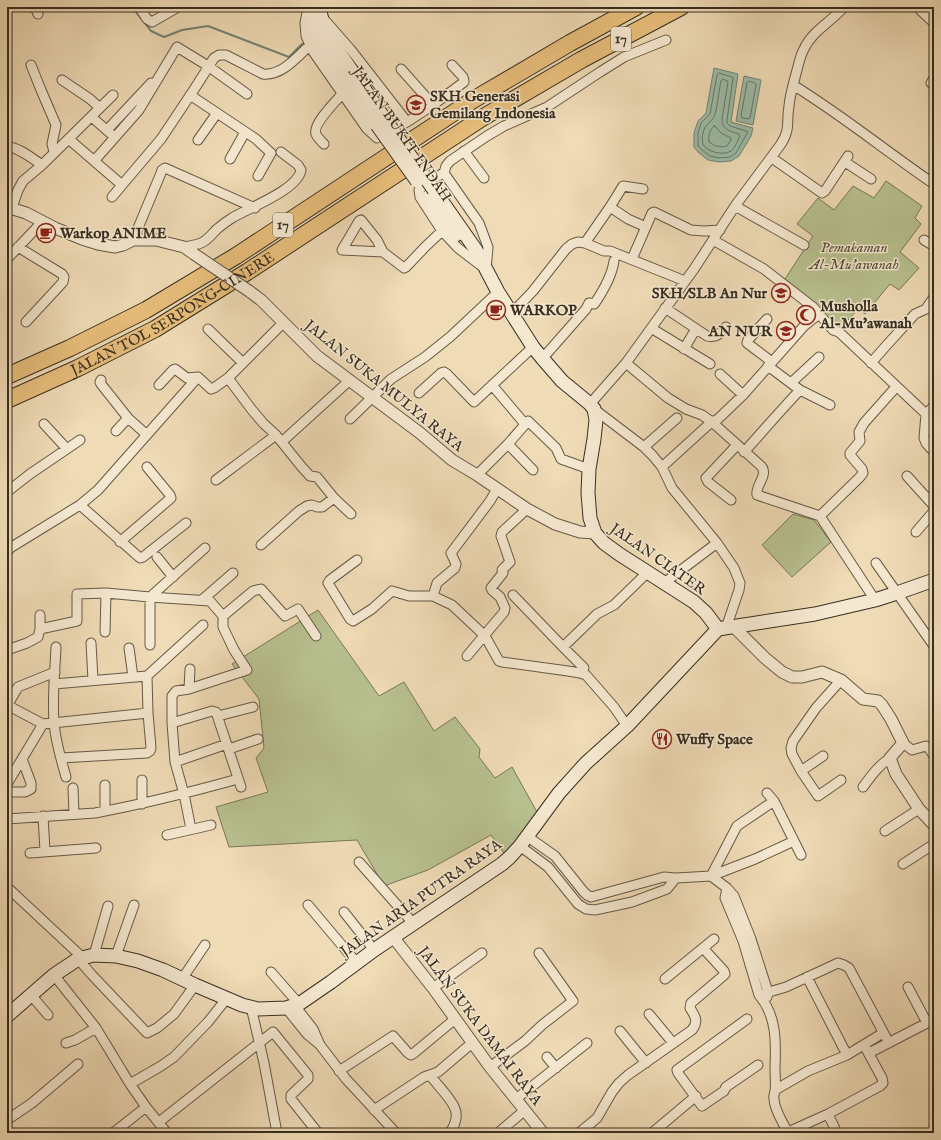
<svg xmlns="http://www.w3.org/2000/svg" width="941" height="1140" font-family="'IM FELL English',serif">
  <rect width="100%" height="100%" fill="#efdbb6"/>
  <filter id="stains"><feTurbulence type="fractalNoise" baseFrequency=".005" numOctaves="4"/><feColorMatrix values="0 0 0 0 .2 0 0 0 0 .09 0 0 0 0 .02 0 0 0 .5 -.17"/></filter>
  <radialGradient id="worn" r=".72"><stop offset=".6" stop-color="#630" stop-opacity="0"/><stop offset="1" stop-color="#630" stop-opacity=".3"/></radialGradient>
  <!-- green -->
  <path fill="#b8c08f" stroke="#787758" d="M 886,181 L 922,206 L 915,218 L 921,224 L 900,252 L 919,268 L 899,290 L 890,284 L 865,314 L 858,309 L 838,331 L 783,282 L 813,236 L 797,224 L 818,198 L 834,210 L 853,186 L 874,198 Z
    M 793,514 L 814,520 L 831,542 L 792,577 L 762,545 Z
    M 318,610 L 379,696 L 404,682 L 434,731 L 455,717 L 480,749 L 479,757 L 495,778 L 512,767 L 537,812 L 506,856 L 491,835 L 428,870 L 384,886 L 357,840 L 229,847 L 216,807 L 268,792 L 256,758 L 264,748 L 259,699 L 232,664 Z"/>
  <!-- water -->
  <path fill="#9bbca8" stroke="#738372" d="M 714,68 L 738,74 L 731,122 L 753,128 L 751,136 L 739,156 L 731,161 L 719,162 L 708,160 L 699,153 L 694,147 L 694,133 L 698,121 L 706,113 Z
    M 744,76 L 761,80 L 753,125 L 736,121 Z"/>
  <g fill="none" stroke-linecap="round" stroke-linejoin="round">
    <!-- shore -->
    <path stroke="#697564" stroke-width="1" d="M 719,73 L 732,77 L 733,78 L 727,120 L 727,123 L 730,126 L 746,131 L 748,132 L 736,153 L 730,157 L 719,158 L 710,156 L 702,150 L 698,146 L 698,133 L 701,123 L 710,114 L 717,75 Z
      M 723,79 L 727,81 L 728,82 L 722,119 C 722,130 730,131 739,134 L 740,136 C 738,140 735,148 731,151 C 724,156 706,152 703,144 C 701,139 703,130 706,126 C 708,123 712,121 714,117 C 717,110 719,90 721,81 Z
      M 749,81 L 755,83 L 756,85 L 750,118 L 748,119 L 742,118 L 741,116 L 747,83 Z
      M 714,126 L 716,127 L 721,133 L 731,138 L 731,140 L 727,146 C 720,148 715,146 709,142 C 708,136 709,131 714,126 Z"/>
    <!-- stream -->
    <path stroke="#738372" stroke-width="2" d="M 132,7 L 151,31 L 164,37 L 182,30 L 208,26 L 289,57 L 302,44"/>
    <!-- minor casing -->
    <g stroke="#655946" stroke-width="11">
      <path id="minor" d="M 35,7 L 38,14
        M 139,7 L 147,19 L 152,22 L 178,7
        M 308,7 L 305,23 L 306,36 L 312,50 L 367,129 L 377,138 L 407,122 L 433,105 L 464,82 L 464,81 L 463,77 L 452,65
        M 917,7 L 934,23
        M 323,18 L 351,50 L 407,122
        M 31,65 L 41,90 L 56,125 L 52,144 L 54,152
        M 401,69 L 433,105
        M 62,80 L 90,99 L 100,108
        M 931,83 L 934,78
        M 793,85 C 842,115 887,152 934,184
        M 190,95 L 256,139 L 271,153 L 258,176
        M 94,119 L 111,134
        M 107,130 L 151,83
        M 198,140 L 217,113
        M 71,141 L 122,185
        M 324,144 C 321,141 317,137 316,134 C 312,125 336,101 342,94
        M 7,147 C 17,146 33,159 42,165
        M 464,151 L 484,178
        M 772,158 L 822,193 L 825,191 L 848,156
        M 230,159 L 245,132
        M 94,161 L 139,110 L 177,47 L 208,66 L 247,94
        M 845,162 L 871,179
        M 444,173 L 479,223 L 488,247 L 486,270
        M 643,189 L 623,186 L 610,207 L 628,219 L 646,227
        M 112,197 L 122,185 L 161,139 L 195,88 L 214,58 L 219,55 L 226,55 L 263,74 C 282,76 297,57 310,45
        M 735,206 L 804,245
        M 12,208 L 18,190 L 23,181 L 42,165 L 113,95
        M 133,240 L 161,173 L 162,170 L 165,168 L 255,208
        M 713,240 L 764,269 L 813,307 L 833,330 L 839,332 L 926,414 L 934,419
        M 924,240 L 934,246
        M 585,243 L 610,207
        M 18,247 L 62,274 L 64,277 L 63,282 L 26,322
        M 184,247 C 189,246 196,245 201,243 C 208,240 212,234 217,229 C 222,225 227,221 232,218 C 248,208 298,190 301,170 L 298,165 L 281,152
        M 383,252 L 377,240 L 361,220 L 359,221 L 342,250 L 383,252 L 404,268 L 406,267 L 426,246 L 442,231
        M 7,259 L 42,222
        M 632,259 L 652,213 L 654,212 L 691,230 L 704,231 L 720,230
        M 484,268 L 458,248 L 442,231 L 420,197 L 419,190 L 428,181 L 444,173 L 446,166 L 450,161 L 487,136 L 504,126 L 547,107 L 600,72 L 624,57 L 666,40
        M 665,308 L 707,336 C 716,338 720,334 726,327
        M 512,313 L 533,291 L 566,249 L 572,244 L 578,242 L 585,243 L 604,251 L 610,251 L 685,281
        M 767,319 L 748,340 L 747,343 L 772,362
        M 651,328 L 710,364
        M 208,329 L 243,363
        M 684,349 L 694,332
        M 542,359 L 586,309 L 589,303 L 594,304 L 595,303 C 603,291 612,276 614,261
        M 871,363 L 885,347 L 915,314 L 926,309 L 934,297
        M 768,366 L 800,390
        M 720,374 L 743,395
        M 228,378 L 252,410 L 263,423 L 276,435 L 301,466 L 310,476 L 317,477 L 334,498 L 351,514
        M 101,380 L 100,382 L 101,384 L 128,418 L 147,435
        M 791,383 L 819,357
        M 159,385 L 173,370 L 175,369 L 187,378 L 198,377
        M 492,385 L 525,424
        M 419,393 L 441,373 L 444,372 L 447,374 L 474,402 L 533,347
        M 590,404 L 626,363
        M 594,409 L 644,447 L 653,456 L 662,467 L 672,488 L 717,543 L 734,568 L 740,583 L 739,590 L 726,628
        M 926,414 L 924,438 L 926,443 L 934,452
        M 926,414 L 934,406
        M 350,419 L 391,379 L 425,357 L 450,337 L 498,292
        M 44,424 L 67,449
        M 116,431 L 128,418
        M 285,439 L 350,380
        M 508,444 L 533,470
        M 644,447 L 677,418
        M 744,452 C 763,431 781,410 800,390 L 830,405
        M 662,467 L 707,426 L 712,422 L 718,419 L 743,395 L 804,326 L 819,314
        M 477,475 L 508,444 L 528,421 L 556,448 L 561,459 L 589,469
        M 907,476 L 934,506
        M 216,480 L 276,435
        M 7,492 L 30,474 L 80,440
        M 731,500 L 708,482 L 706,478 L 737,445
        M 80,505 L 140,558 L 143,557 L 186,523
        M 820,516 L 757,495 C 755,485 769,475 761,466 L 712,422 L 702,415 L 686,409 L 668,398 L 626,363 L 694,269 L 735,206 L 781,144 C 791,128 786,123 789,106 C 790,94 794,82 797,70 C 799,63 800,56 804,49 C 812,31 831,22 844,7
        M 820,516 L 860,477 L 863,473 L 862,469 L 850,455 L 850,453 L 860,441 L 859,432 L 864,423 L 896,387
        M 820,516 L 875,600
        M 916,532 L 934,511
        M 120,542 L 171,498 L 170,495 L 147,467
        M 261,545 L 299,511 L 307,506 L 312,505 L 317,507 L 322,507 L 334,498
        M 7,553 L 10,548 L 80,505 L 98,490 L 198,377 L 211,389 L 214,388 L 228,378 L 283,323
        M 157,557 L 173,577
        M 357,560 L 330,580 L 328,583 L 350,619 L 353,621 L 372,609 L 392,591 L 409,596 L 433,596 L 452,605 L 485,636 L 499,661 L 502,662 L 568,671 L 580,673 L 586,675 L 614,707 L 627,726
        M 876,563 L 934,646
        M 664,583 L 717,543
        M 106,593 L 150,597 L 150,645
        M 513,595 L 563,647 L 584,668
        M 433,596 L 437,583 L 455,568 L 456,564 L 451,553 L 490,501 L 497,489
        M 150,597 L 210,601 L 223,616 L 223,627 L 234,650 L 247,670 L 189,689 L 176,691 L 172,696 L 172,723 L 175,762 L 184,794 L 191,829
        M 150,597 L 205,548
        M 202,600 L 233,573
        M 223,616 L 253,591 L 261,589 L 285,616 L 298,609 L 316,636
        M 40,629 L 77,621 L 77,594 L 106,593 L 105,632
        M 91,643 L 93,680
        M 56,647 C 55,672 52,697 54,722 C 55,740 61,759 66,777
        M 563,647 L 593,618 L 597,614 L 614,605 L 648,572
        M 129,648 L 133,677
        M 7,650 L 27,643 L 38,637 L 40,629 L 40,615
        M 467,656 L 504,612 L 505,608 L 500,597 L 492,590 L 491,588 L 503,573 L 502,570 L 510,562 L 501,536 L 502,532 L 527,509
        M 54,684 L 147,676 L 203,625
        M 189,689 L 190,669
        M 7,705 L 43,724 L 148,713
        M 7,706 L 18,687 L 55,672
        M 218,716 L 253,707
        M 172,723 L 212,711 L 216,712 L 241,787
        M 903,743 L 912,750 L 926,746 L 928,747 L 934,756
        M 229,749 L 258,739
        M 61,758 L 147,753 L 150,751 L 151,748 L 148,713 L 147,676
        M 175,762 L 227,744
        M 801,771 L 823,756
        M 142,780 L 142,804
        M 841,780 L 818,796 L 801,771 L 792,754 L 791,748 L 793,741 L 816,708 L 841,680
        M 7,784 L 43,724
        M 863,787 C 871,776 878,766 890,758
        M 73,788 L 74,814
        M 7,792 L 25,792 L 31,789 L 31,783 L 22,759
        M 767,793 L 774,801 L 801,855
        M 105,811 L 105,785
        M 43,816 L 45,851
        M 7,819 L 95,813 C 144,804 191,792 238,779
        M 885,831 L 919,809
        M 167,835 L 211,825
        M 528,837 L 555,856 L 583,891 L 587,895 L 591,897 L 664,877 L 676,878 L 711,876 L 755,859 L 794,841
        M 520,846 L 548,867 L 578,904 L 586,909 L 595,910 L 632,902 L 667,889 L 676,878
        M 30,853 L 96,848
        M 359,862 L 413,923
        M 903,864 L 934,844
        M 711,876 L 727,888 L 734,896 L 751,939 L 768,992 L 767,997
        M 711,876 L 737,826 L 774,801
        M 7,887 L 82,957
        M 727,888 L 725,898 L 743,941 L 759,995 C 777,1016 776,1043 775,1068 C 775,1076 776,1083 775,1090 C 775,1093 773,1096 774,1099 C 774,1110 784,1124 788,1133
        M 308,905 L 356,962
        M 344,912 L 374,950
        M 94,955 L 108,906
        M 116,956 L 134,905
        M 78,959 L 92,975 L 147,1033 L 157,1028 L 174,1014 L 195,985
        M 271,972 L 299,1004
        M 54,975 L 96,1028 L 130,1084 L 146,1107 L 167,1133
        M 807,977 L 847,1055
        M 182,979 L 205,945
        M 665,979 L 714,939
        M 433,988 L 482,953
        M 31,995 L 48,1015
        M 759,995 L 786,987 L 838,963 L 844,965 L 849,968 L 889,1043
        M 295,1006 L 313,1029 L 320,1045 L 346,1079 L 396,1133
        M 251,1007 L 264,1063 L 277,1133
        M 286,1008 L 307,1034 L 319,1044
        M 649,1014 L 673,1043
        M 747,1019 L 677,1070 L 678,1073 L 702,1106 L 724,1091 L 726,1087 L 758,1065
        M 620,1031 L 646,1063
        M 66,1043 L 75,1040 L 96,1028
        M 869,1053 L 927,1023 L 908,987
        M 547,1057 L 556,1068
        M 490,1067 L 525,1041 L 542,1025 L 573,1001 L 539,953
        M 339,1071 L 393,1036 L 408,1053 L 411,1055 L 414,1053 L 455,1019
        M 430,1075 C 436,1084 452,1099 455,1109 C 458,1116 455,1127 449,1133
        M 130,1084 L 161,1066 L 174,1057 L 208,1022 L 227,998
        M 775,1090 L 808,1071 L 847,1055 L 883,1033
        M 516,1099 L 587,1043
        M 374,1110 L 424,1077 L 438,1072 L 472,1043
        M 828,1114 L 837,1133
        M 7,1120 L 32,1103 L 78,1064
        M 159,1122 L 273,1032 L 308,1075 L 308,1079 L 291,1095 L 291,1099 L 318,1133
        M 788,1132 L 828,1114 L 880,1086 L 883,1083 L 882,1078 L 864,1045
        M 113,1133 L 146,1107
        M 498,1133 L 525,1110
        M 579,1133 L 597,1118 L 612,1092 L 619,1083 L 628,1075 L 692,1030 C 699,1021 695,1016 690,1008 L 691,1003 L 723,976 L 725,974 L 724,971 L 703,948
        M 652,1133 L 696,1096"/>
    </g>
    <!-- tertiary casing -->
    <g stroke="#655946" stroke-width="13">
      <path id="tertiary" d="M 7,207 L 26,213 L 55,228 L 82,239 L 98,244 L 115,247 L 123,245 L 133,240 L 156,240 L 184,247 L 194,254
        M 249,291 L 261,300 L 317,356 L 420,433 L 452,460 L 477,475 L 527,509 L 555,524 L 580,532 L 595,533
        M 734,627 L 765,658 L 782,672 L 792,677 L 802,677 L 822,672 L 841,680 L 863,699 L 878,701 L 882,705 L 891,719 L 903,743 L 890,758 L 896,774 L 919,809 L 934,825
        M 393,937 L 433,988 L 490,1067 L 543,1133"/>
    </g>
    <!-- secondary casing -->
    <g stroke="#372e21" stroke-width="15">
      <path id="secondary" d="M 313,7 C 312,20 314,33 320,45 L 377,125
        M 319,7 L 324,29 L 332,42 L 384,118
        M 434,190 L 476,250 L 498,292 L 533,347 L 542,358 L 562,381 L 590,404 L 594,409 L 596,420 L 594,439 L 589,469 L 588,493 L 590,518 L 595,533 L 604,543 L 619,554 L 694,602 L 706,613 L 718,629
        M 428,197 L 442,218 L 456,235
        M 7,1016 L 54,975 L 78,959 L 94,955 L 116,956 L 138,961 L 163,970 L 195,985 L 242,1005 L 258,1009 L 286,1008 L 299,1004 L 331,982 L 374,950 L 502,864 L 510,857 L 520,846 L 559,793 L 586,763 L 627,726 L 718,629 L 815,614 L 875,600 L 897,593 L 934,580"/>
    </g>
    <!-- motorway casing -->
    <g stroke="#372e21" stroke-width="18">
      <g id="motorway">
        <path d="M 7,376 L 70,348 L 146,310 L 236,256 L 473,100 L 570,43 L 636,7"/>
        <path id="s1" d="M 7,400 L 78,368 L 155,329 L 247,272 L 482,118 L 581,60 L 681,7"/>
      </g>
    </g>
    <!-- minor -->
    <use href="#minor" stroke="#f5e8d0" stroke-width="9"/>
    <!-- tertiary -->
    <use href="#tertiary" stroke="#f5e8d0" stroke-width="11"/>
    <!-- secondary -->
    <use href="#secondary" stroke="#f5e8d0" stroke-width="13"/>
    <!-- motorway -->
    <use href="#motorway" stroke="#e8be7b" stroke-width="16"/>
    <!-- tertiary-bridge casing -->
    <g stroke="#655946" stroke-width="13" stroke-linecap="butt">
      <path id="tertiary-bridge" d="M 194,254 L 249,291"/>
    </g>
    <!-- secondary-bridge casing -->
    <g stroke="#372e21" stroke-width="15" stroke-linecap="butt">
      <path id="secondary-bridge" d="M 384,118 L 434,190
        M 377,125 L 417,181"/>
    </g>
    <!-- tertiary-bridge -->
    <use href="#tertiary-bridge" stroke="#f5e8d0" stroke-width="11"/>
    <!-- secondary-bridge -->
    <use href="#secondary-bridge" stroke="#f5e8d0" stroke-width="13"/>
  </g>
  <!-- icons -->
  <defs>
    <g id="school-ring" transform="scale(1)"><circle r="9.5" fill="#f5e8d0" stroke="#8f2418" stroke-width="1.5"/><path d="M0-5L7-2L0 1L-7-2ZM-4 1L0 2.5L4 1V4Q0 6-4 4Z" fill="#8f2418"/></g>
    <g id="cafe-ring" transform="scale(1)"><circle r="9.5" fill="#f5e8d0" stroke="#8f2418" stroke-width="1.5"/><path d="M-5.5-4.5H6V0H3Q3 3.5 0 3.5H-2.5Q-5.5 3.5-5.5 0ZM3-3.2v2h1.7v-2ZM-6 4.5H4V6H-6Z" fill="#8f2418"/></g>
    <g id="mosque-ring" transform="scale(1)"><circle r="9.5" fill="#f5e8d0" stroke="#8f2418" stroke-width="1.5"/><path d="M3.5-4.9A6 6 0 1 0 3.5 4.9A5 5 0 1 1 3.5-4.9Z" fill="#8f2418"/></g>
    <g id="restaurant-ring" transform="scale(1)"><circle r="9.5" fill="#f5e8d0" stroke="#8f2418" stroke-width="1.5"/><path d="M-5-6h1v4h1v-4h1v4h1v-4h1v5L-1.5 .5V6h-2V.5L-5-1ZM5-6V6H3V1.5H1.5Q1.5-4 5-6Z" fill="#8f2418"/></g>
  </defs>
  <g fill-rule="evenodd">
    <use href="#school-ring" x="416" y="105"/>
    <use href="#cafe-ring" x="46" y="233"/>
    <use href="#school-ring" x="781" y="293"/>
    <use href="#cafe-ring" x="496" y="310"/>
    <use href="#mosque-ring" x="806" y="315"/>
    <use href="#school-ring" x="786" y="331"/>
    <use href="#restaurant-ring" x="662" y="739"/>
  </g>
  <g text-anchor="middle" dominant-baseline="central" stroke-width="3" stroke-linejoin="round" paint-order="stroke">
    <!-- shield labels -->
    <g fill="#f5e8d0" stroke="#706656" stroke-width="1">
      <rect x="611" y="27" width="20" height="24" rx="3"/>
      <rect x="273" y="213" width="20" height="24" rx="3"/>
    </g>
    <g font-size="14" font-weight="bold" fill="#372e21">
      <text x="621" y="39">17</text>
      <text x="283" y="225">17</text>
    </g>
    <!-- poi labels -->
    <g font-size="15" font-weight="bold" fill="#372e21" stroke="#f5e8d0" text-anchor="start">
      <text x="430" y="96">SKH Generasi<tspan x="430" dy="17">Gemilang Indonesia</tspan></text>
      <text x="60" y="233">Warkop ANIME</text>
      <text x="767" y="293" text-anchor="end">SKH/SLB An Nur</text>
      <text x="820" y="306">Musholla<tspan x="820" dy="17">Al-Mu'awanah</tspan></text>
      <text x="510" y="310">WARKOP</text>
      <text x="772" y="331" text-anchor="end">AN NUR</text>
      <text x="676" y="739">Wuffy Space</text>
    </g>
    <!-- street labels -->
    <g font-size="15" fill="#372e21" stroke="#f5e8d0">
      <text transform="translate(402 134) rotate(55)">JALAN BUKIT INDAH</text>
      <text stroke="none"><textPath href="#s1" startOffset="187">JALAN TOL SERPONG–CINERE</textPath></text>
      <text transform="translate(384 386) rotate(39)">JALAN SUKA MULYA RAYA</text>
      <text transform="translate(658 559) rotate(35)">JALAN CIATER</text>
      <text transform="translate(421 898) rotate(-35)">JALAN ARIA PUTRA RAYA</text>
      <text transform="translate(480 1026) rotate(53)">JALAN SUKA DAMAI RAYA</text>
    </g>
    <!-- park labels -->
    <g font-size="15" font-style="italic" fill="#514b37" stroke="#f5e8d0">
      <text x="854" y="247">Pemakaman<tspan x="854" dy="17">Al-Mu'awanah</tspan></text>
    </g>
  </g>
  <!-- margin -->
  <rect width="941" height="1140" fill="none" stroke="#efdbb6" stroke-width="24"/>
  <rect x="8" y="8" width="925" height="1124" fill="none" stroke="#372e21" stroke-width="2"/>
  <rect x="12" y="12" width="917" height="1116" fill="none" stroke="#372e21"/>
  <rect width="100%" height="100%" filter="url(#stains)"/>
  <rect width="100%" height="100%" fill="url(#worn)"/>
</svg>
